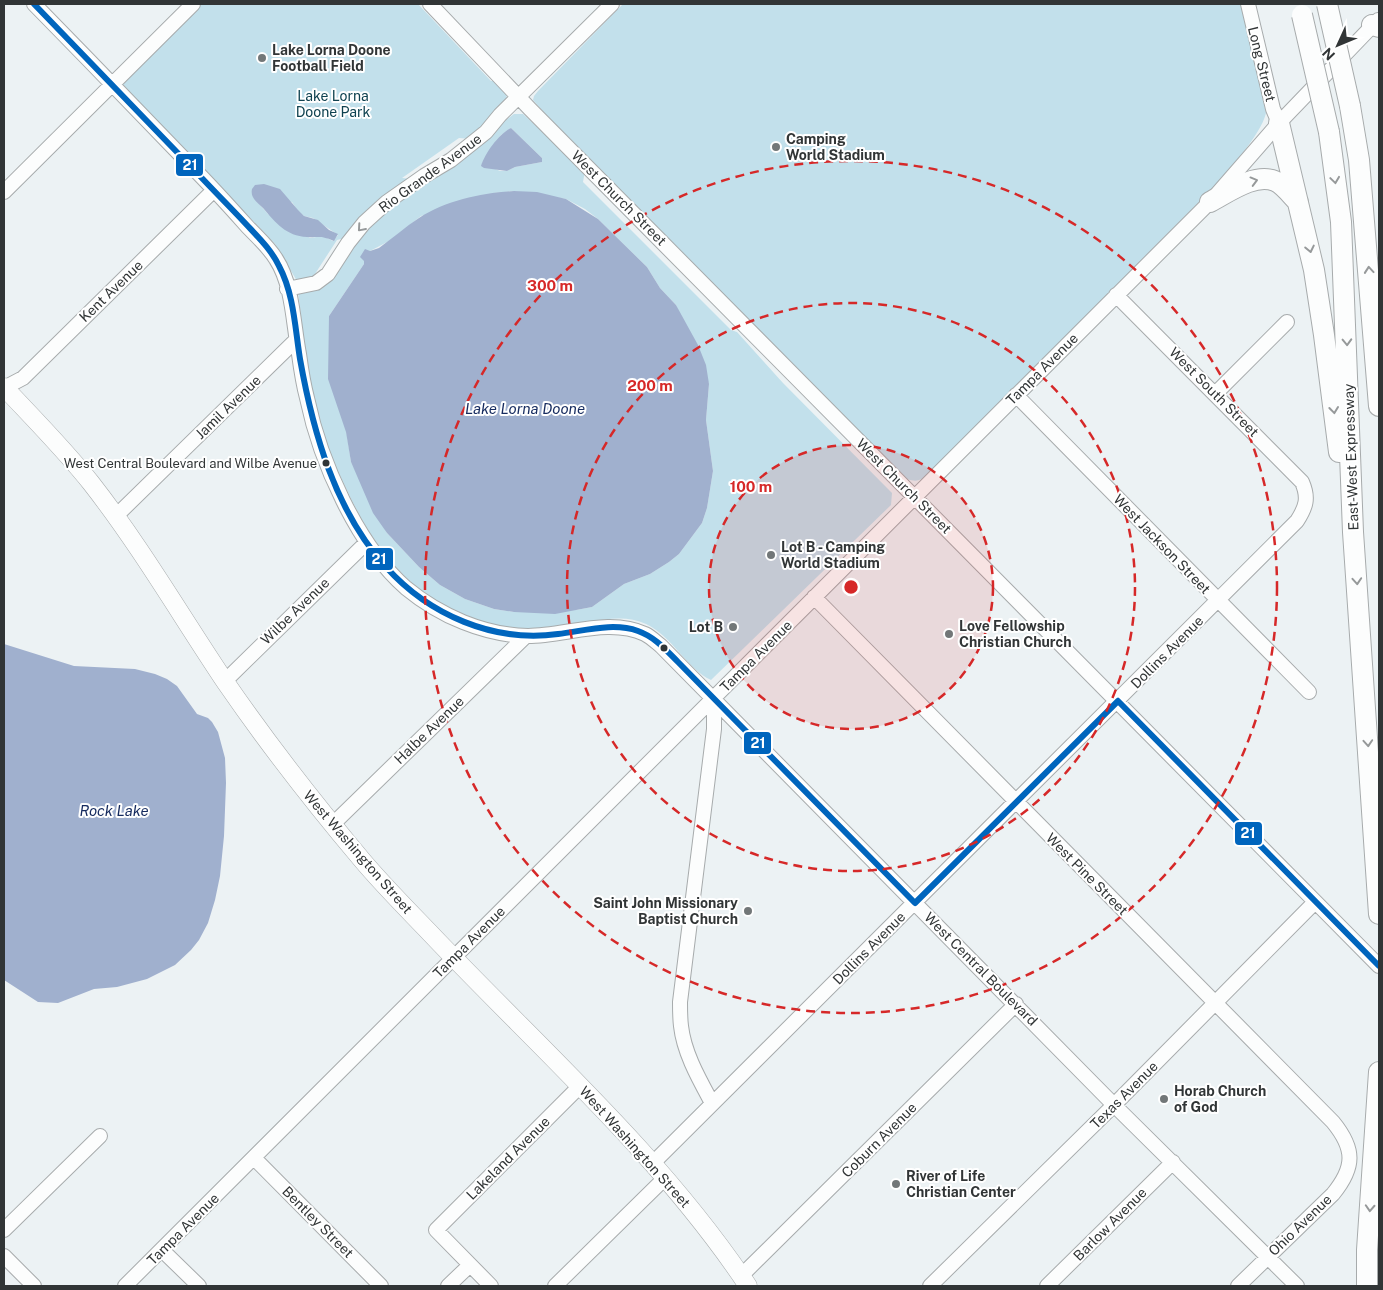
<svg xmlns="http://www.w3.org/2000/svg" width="1383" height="1290" font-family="'Public Sans',sans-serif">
  <rect width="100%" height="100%" fill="#ecf2f4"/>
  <!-- green -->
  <path fill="#c2e0eb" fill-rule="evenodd" d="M 201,4 L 418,4 L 491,81 L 496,81 L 506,92 L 507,100 L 471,139 L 459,138 L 402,178 L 412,179 L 349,237 L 337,240 L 313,277 L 297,281 L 275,244 L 121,83 ZM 253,197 L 292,202 L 298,211 L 304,216 L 313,218 L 338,235 L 333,241 L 323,236 L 310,238 L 268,214 Z
    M 623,4 L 1241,4 L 1266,113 C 1261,135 1227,172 1211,190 L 928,475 C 920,481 916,482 907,479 L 570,142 L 533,100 L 534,96 L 538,91 Z
    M 514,114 L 523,114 L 585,171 L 583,182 L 731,330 L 737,332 L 783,383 L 892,493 L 891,505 L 711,680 C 687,669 672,636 646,624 C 618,611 585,625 557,629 C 545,631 531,631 519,629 C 506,628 490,627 478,622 C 410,596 374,550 345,486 C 336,467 326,447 320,427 C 307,385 304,336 298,292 L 308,291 L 365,229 L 386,210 ZM 511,128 L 542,158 L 542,162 L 515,167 L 507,171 L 500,171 L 482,163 L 501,135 ZM 514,191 L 566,199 L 585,209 L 598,219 L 647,267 L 660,288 L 676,305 L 709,384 L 706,420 L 713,471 L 707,508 L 702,523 L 679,554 L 669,562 L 650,574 L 624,584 L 592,607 L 576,610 L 514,612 L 494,609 L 465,599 L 440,585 L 419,567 L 387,533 L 351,462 L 329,316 L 364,264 L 364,261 L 370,251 L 391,240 L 421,216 L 494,193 Z"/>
  <!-- water -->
  <path fill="#a0b0ce" d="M 511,128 L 542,158 L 542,162 L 515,167 L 507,171 L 484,168 L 481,166 C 485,153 499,134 511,128 Z
    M 264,184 L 280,189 L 298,210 L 304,216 L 318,220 L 329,230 L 338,234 L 334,241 C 319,235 320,238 307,237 C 286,236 276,223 263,208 C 257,202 250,198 252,189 L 255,185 Z
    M 514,191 L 537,192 L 566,199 L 598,219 L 647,267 L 660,288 L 676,305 L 698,345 L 706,365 L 709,384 L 706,420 L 713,471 L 707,508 L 702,523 L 679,554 L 669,562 L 650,574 L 624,584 L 592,607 L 555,614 L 514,612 L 494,609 L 465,599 L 440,585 L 419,567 L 387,533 L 373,513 L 351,462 L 346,432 L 328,379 L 329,316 L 364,264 L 364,261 L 360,257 L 365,249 L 370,251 L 379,248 C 393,238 405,227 419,218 C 447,200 482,193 514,191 Z
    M 4,644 L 74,666 L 135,669 L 155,674 L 167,679 L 177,686 L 197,714 L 208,718 L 212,722 L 218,732 L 225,758 L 226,783 L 224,836 L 220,876 L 215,900 L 208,923 L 199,940 L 191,950 L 175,965 L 147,979 L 117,987 L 94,989 L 58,1003 L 38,1002 L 4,980 Z"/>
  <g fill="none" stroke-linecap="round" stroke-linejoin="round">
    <!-- minor casing -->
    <g stroke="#a7abac" stroke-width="16">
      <path id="minor" d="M 34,4 C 87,58 140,113 192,167 C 211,186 229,206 246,225 C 256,236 268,246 276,259 C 293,285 293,323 299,354 C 301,369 303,383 307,398 C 320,461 357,545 406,588 C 440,616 484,635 528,636 C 566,636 609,617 645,634 C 651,637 656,642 661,646 L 1114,1105 L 1297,1286
        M 430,4 L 530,109 L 1379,966
        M 1248,4 L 1273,109 L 1279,123
        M 4,192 L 193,4
        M 287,289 L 316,283 L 328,274 L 348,243 L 364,223 L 387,202 L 424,176 L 451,160 L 486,132 L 500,115 L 612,4
        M 4,388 L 23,378 L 214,190
        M 1215,394 L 1287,322
        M 1016,395 L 1309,692
        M 116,516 L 296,340
        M 814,597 L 1333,1122 C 1355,1149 1355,1167 1333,1194 L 1238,1286
        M 225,681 L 366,543
        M 333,824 L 526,636
        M 712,1103 C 699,1079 684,1053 681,1026 C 680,1018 680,1009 680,1002 L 714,729 L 714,698
        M 254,1158 L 381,1286
        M 653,1163 L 1297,521 C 1306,507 1309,498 1302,482 L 1116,295
        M 4,1230 L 100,1136
        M 162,1250 L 199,1286
        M 4,1256 L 34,1286
        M 741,1276 L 1016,1004
        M 125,1286 L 1210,202 L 1279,123 L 1378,20
        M 448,1286 L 470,1265
        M 491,1286 L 436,1230 L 580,1086
        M 555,1286 L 665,1178
        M 930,1286 L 1114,1105 L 1315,902
        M 1047,1286 L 1173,1162"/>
    </g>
    <!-- major casing -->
    <g stroke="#a7abac" stroke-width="19">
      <path id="major" d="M 4,387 C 34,419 64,449 91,483 C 141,547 181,616 226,683 C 268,744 314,803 362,860 C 383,885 407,909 430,933 C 539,1048 660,1154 748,1286"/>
    </g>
    <!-- highway casing -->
    <g stroke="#a7abac" stroke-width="22">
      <path id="highway" d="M 1372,25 L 1379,27
        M 1350,106 L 1359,160 L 1379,406
        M 1279,123 L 1314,270 L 1324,335 L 1339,452
        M 1329,132 L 1341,222 L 1353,532 L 1379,914
        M 1210,202 C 1229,192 1254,173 1275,181 C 1283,184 1292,196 1298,202
        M 1367,1286 L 1367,1250 L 1379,1072"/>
    </g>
    <!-- minor -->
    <use href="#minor" stroke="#fcfdfd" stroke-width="14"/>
    <!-- major -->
    <use href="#major" stroke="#fcfdfd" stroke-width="18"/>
    <!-- highway -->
    <use href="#highway" stroke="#fcfdfd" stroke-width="20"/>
    <!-- highway-bridge casing -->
    <g stroke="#a7abac" stroke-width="22" stroke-linecap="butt">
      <path id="highway-bridge" d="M 1327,4 L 1350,106
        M 1302,15 L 1329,132"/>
    </g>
    <!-- highway-bridge -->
    <use href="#highway-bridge" stroke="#fcfdfd" stroke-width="20"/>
    <!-- bus-1 casing -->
    <g stroke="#fff" stroke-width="10">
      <path id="bus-1" d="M 34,4 C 89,61 144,118 199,175 C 214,191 230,207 245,223 C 257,236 271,249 279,266 C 294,294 295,328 300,359 C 313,432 335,511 386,567 C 429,615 494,643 558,634 C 584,631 613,622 638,631 C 655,637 666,650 678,662 L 915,903
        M 1118,701 L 1379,966
        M 915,903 L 1118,701"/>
    </g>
    <!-- bus-1 -->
    <use href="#bus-1" stroke="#0065bd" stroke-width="6"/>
  </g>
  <!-- one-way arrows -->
  <defs><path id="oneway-chevron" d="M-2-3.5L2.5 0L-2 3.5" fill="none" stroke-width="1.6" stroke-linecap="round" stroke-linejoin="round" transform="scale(1.25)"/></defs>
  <g stroke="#96999a">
    <use href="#oneway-chevron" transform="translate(1335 180) rotate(82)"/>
    <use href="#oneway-chevron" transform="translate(1254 181) rotate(-15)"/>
    <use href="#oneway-chevron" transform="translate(361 228) rotate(131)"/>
    <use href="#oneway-chevron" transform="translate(1310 249) rotate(78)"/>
    <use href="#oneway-chevron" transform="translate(1369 270) rotate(-95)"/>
    <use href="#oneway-chevron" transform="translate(1347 342) rotate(88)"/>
    <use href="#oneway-chevron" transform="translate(1334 410) rotate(83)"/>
    <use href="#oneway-chevron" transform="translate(1357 581) rotate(86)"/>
    <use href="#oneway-chevron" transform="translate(1368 743) rotate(86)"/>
    <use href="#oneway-chevron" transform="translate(1370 1208) rotate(93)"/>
  </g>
  <!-- distance rings -->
  <circle cx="851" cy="587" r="142" fill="#d62828" fill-opacity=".12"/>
  <g fill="none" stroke="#d62828" stroke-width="2.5" stroke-dasharray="9 6">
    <circle cx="851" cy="587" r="142"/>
    <circle cx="851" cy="587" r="284"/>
    <circle cx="851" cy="587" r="426"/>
  </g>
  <!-- markers -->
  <g fill="#727778" stroke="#fff" stroke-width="2">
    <circle cx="262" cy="58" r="5"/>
    <circle cx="776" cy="147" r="5"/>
    <circle cx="771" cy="555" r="5"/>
    <circle cx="733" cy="627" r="5"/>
    <circle cx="949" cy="634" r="5"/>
    <circle cx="748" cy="911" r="5"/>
    <circle cx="1164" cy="1099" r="5"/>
    <circle cx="896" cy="1184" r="5"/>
  </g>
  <g fill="#313536" stroke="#fff" stroke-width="2">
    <circle cx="326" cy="463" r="4.5"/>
    <circle cx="664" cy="648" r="4.5"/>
  </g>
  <g text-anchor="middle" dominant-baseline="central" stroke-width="4" stroke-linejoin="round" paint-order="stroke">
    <!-- bus labels -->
    <g font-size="13" fill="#313536" stroke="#fff" text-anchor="end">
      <text x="317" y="463">West Central Boulevard and Wilbe Avenue</text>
    </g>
    <!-- poi labels -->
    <g font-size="14" font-weight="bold" fill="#313536" stroke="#fff" text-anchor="start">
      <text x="272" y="50">Lake Lorna Doone<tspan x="272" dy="16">Football Field</tspan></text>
      <text x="786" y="139">Camping<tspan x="786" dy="16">World Stadium</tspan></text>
      <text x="781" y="547">Lot B - Camping<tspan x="781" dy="16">World Stadium</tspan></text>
      <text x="959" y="626">Love Fellowship<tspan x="959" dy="16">Christian Church</tspan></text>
      <text x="723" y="627" text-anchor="end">Lot B</text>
      <text x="738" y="903" text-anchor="end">Saint John Missionary<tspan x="738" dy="16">Baptist Church</tspan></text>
      <text x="1174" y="1091">Horab Church<tspan x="1174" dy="16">of God</tspan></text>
      <text x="906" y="1176">River of Life<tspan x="906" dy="16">Christian Center</tspan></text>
    </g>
    <!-- street labels -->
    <g font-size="14" fill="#313536" stroke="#fff">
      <text transform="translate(1262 64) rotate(76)">Long Street</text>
      <text transform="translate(430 173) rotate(-36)">Rio Grande Avenue</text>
      <text transform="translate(619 198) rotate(45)">West Church Street</text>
      <text transform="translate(111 291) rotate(-44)">Kent Avenue</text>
      <text transform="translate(1042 369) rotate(-45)">Tampa Avenue</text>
      <text transform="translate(1214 392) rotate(45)">West South Street</text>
      <text transform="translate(228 407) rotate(-44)">Jamil Avenue</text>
      <text transform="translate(1351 457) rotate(-92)">East-West Expressway</text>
      <text transform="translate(904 486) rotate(45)">West Church Street</text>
      <text transform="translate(1162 544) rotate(46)">West Jackson Street</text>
      <text transform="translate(295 611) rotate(-44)">Wilbe Avenue</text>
      <text transform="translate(1167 652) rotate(-45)">Dollins Avenue</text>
      <text transform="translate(756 656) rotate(-45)">Tampa Avenue</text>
      <text transform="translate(429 730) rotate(-44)">Halbe Avenue</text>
      <text transform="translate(358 852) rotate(49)">West Washington Street</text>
      <text transform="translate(1087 874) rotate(45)">West Pine Street</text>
      <text transform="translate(469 942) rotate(-45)">Tampa Avenue</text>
      <text transform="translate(869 948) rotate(-45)">Dollins Avenue</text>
      <text transform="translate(981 969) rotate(45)">West Central Boulevard</text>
      <text transform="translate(1124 1095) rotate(-45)">Texas Avenue</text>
      <text transform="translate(879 1140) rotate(-45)">Coburn Avenue</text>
      <text transform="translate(635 1147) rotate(48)">West Washington Street</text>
      <text transform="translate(508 1158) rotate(-45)">Lakeland Avenue</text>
      <text transform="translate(318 1222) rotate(45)">Bentley Street</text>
      <text transform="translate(1110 1224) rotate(-45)">Barlow Avenue</text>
      <text transform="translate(1300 1225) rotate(-44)">Ohio Avenue</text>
      <text transform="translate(183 1229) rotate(-45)">Tampa Avenue</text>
    </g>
    <!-- park labels -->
    <g font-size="14" fill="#0f4250" stroke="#fff">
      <text x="333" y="96">Lake Lorna<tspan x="333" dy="16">Doone Park</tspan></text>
    </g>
    <!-- water labels -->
    <g font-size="15" font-style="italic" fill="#162b5f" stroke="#fff">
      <text x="525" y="408">Lake Lorna Doone</text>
      <text x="114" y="810">Rock Lake</text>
    </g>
  </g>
  <circle cx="851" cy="587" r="8" fill="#d62828" stroke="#fff" stroke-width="2.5"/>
  <g font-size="15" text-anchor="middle" font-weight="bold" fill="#d62828" stroke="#fff" stroke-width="4" stroke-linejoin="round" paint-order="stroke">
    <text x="550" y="291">300 m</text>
    <text x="650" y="391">200 m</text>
    <text x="751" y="492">100 m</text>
  </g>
  <g stroke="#fff" stroke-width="2">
    <rect x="175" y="153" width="29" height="24" rx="5" fill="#0065bd"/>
    <rect x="365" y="547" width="29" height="24" rx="5" fill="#0065bd"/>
    <rect x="743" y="731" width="29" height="24" rx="5" fill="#0065bd"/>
    <rect x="1234" y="821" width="29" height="25" rx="5" fill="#0065bd"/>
  </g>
  <g font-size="14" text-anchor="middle" font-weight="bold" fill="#fff">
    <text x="190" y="170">21</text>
    <text x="379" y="564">21</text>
    <text x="758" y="748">21</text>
    <text x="1248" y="838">21</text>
  </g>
  <!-- border -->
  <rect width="1383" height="1290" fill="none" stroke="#313536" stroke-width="10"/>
  <!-- north arrow -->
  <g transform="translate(1338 45) rotate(226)" stroke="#ffffff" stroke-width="4" paint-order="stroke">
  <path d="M0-4L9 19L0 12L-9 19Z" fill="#313536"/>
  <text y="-8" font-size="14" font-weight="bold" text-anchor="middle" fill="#313536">N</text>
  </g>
</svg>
